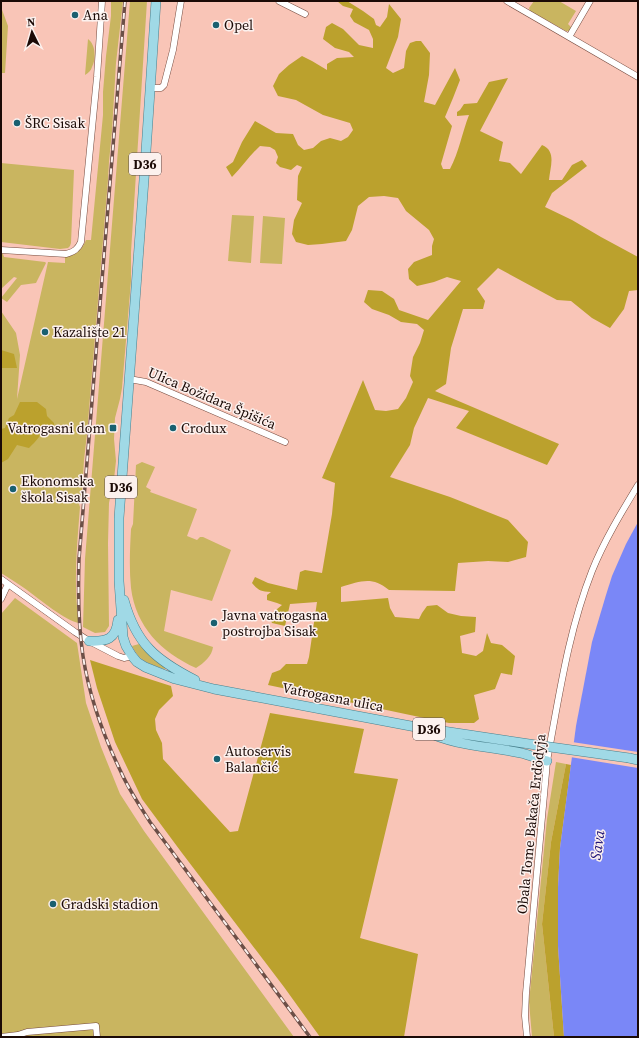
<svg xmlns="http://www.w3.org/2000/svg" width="639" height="1038" font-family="'Source Serif 4',serif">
  <rect width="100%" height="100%" fill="#f9c5b7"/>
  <!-- green -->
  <path fill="#c9b560" d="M 1,1 L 1,7 L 8,26 L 5,73 L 1,73 Z
    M 111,1 L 123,1 L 116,63 L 112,131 L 109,162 L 108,180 L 87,434 L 84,460 L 82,495 L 80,502 L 79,504 L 80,507 C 77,546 73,585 79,623 C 67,622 38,598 27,590 C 19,584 10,579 1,573 L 1,311 L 16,333 L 20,355 L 17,399 L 48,262 L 65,263 L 65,257 C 76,255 82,250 86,240 L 91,240 L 103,115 L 103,92 L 106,56 L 111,16 Z
    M 130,1 L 147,1 L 131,252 L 131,281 L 122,388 L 120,399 L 115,418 L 114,439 L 116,461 L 114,479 L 109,503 L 108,543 L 109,626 L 105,632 L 95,633 L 83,627 L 85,559 Z
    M 534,1 L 559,1 L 576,11 L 568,24 L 571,27 L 569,31 L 566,31 L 530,11 L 529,8 Z
    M 88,39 C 96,45 96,59 92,67 C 91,71 88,73 85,75 Z
    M 1,163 L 74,170 L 71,243 L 70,246 L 68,248 L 60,249 L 1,242 Z
    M 232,215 L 254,216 L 251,263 L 228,261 Z
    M 263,216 L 285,218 L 282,264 L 260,263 Z
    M 1,253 L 3,254 L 4,257 L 45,262 L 46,263 L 36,283 L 21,285 L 7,302 L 1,298 L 17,278 L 14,277 L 1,289 Z
    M 142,462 L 155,467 L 146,487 L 151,490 L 150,492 L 197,509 L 187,536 L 197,540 L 200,537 L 203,537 L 231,550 L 212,601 L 171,590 L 164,631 L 213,647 C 212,656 204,663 196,668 C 161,652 136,627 131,588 C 129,568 130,548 131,529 L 133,524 L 136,465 Z
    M 15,598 L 77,643 L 86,703 L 101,747 L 120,794 L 144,831 L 294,1037 L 1,1037 L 1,614 Z
    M 139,644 L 152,658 L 166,668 L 164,669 C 148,663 140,662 132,646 Z
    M 556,762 L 566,764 L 551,842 L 542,924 L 554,1037 L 532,1037 L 529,1002 L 547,819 Z"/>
  <!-- forest -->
  <path fill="#bba12d" d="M 337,1 L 347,1 L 363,11 L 374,19 L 376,25 L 380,27 L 387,17 L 389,4 L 401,19 L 398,37 L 386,68 L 393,73 L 404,68 L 406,51 L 410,43 L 416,41 L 421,41 L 430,53 L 429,75 L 424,102 L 435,105 L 455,68 L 460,80 L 453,98 L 445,117 L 452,126 L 441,164 L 443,169 L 450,169 C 459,152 462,133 469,115 L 457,116 L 457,112 L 460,110 L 464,104 L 477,103 L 489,82 L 508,78 L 480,131 L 503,142 L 499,161 L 510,163 L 521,174 L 542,145 C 557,151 550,167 549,180 L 562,180 L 572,165 L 582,160 L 587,166 L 552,193 L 545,207 L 572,220 L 601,237 L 638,257 L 638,290 L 629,291 L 624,309 L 610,328 L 592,318 L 571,301 L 557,300 L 498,268 L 477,289 L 485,301 L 483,309 L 463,309 L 451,348 L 446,384 L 435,391 L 559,444 L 547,465 L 456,428 L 469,411 L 428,398 L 414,428 L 410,445 L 390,477 L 450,497 L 508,520 L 528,542 L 526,557 L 508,562 L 488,561 L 458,563 L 455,591 L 389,590 C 372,576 361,581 341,587 L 341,602 L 388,598 L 390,608 L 395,617 L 419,619 L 422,613 L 427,606 L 437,605 L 448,613 L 461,616 L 476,617 L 475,632 L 460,636 L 462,653 L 476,656 L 483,651 L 487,633 L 491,643 L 502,645 L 515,656 L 512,675 L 501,673 L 495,689 L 474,695 L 479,719 L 474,723 L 449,723 L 429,719 L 268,685 L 272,673 L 280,670 L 286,664 L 307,664 L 309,657 L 317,602 L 290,604 L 285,626 L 272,623 L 270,618 L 271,614 L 282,605 L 277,603 L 267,600 L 267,595 L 271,592 C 260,591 259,591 252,583 L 255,577 L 268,583 L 297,590 L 300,572 L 305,570 L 322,573 L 332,514 L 335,483 L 322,478 L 363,380 L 375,410 L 386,411 L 398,409 L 406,398 L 413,382 L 410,376 L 413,357 L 420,343 L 424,330 L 417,324 L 401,322 L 389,315 L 372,309 L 364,302 L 368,290 L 382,291 L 394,299 L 399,310 L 428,320 L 461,281 L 447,277 L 434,282 L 417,286 L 409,279 L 408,269 L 414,262 L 432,255 L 432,246 L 434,239 L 429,230 L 406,211 L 398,198 L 384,196 L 369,197 L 358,206 L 352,230 L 346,241 L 322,244 L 308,245 L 296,242 L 292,234 L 294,220 L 302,203 L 297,200 L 298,176 L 302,167 L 297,165 L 291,170 L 280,167 L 276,163 L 278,157 L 275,150 L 270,147 L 260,146 C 250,155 242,167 232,177 L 226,167 L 233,162 L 242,142 L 255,121 L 276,133 L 293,134 L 298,145 L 304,150 L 313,148 L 321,141 L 330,138 L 341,141 L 348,137 L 353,130 L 350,123 L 323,115 L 296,100 L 278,96 L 273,86 L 279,74 L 289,65 L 302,56 L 312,61 L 327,70 L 327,64 L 337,58 L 354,57 L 349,52 L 335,48 L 323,39 L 326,27 L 332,23 L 343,29 L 359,45 L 373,48 L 373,39 L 369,30 L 354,22 L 350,16 L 353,9 L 343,6 Z
    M 1,350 L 14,354 L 17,368 L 1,368 Z
    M 20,402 L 37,402 L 46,409 L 47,416 L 54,423 L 54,426 C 42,428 44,428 39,437 C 36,441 32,445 29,448 L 17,445 L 8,459 L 1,463 L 1,429 L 5,428 L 9,418 L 14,415 Z
    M 90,660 L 171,686 L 173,696 L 159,710 L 155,719 L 156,730 L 162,743 L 163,759 L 230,832 L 238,831 L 270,713 L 364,729 L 354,773 L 398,779 L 360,938 L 418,954 L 404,1037 L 320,1037 L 284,987 L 182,853 L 142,799 L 115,742 L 97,688 Z
    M 566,764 L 571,765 L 560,848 L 558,887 L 558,946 L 564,1037 L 554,1037 L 542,924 L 551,842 Z"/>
  <!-- water -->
  <path fill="#7a87f7" d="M 638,522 L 638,1037 L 564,1037 L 558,946 L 558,887 L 560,848 L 576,726 L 592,642 L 606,595 L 612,576 L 626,544 Z"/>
  <!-- pier -->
  <path fill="#f9c5b7" d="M 572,742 L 638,752 L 638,768 L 570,757 Z"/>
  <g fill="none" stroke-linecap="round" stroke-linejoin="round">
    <!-- street casing -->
    <g stroke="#754a3e" stroke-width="7">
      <path id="street" d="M 279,1 L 305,14
        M 507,1 L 638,77
        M 569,37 L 590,1
        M 150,88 L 161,88 L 164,85 L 173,50 L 181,1
        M 1,250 L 66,254 C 74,252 78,249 81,242 L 97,77 L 102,1
        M 129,379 L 146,382 L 285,442
        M 1,579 L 75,632 L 89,641 L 118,656 L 124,658 L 132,656
        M 1,599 L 8,584
        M 1,1037 L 18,1035 L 27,1032 L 96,1026 L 97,1037
        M 527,1037 L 525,1016 L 526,993 L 546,773 L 547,761 C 559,697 568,632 592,571 C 604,541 621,513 638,485"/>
    </g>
    <!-- primary casing -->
    <g stroke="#48808d" stroke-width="10">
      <path id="primary" d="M 156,1 L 145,166 L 119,518 L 119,581 L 123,637 L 126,646 L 132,656 L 137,662 L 145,667 L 175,679 L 214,689 L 416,727 L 536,745
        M 124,600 C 136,644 156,660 195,680
        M 89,641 C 107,642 116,639 118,620
        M 425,731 C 455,746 488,746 521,753 C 530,755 538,759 547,761
        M 629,758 L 638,760"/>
    </g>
    <!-- street -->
    <use href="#street" stroke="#fff" stroke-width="6"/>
    <!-- primary -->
    <use href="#primary" stroke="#a0d9e6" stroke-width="9"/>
    <!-- rail casing -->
    <g stroke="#6c4f47" stroke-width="3.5">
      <path id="rail" d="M 125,1 L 79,559 C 78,591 78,624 83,656 C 89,695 104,737 121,772 C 129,790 140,806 150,822 L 310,1037"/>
    </g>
    <!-- rail -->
    <use href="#rail" stroke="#fcf1ee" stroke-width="2" stroke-dasharray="6" stroke-linecap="butt"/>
    <!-- primary-bridge casing -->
    <g stroke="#48808d" stroke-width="10" stroke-linecap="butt">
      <path id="primary-bridge" d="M 536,745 L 629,758"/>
    </g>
    <!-- primary-bridge -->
    <use href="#primary-bridge" stroke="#a0d9e6" stroke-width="9"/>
  </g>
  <!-- markers -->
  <g fill="#196070" stroke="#fcf1ee" stroke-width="1.5">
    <circle cx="75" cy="15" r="4"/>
    <circle cx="216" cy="25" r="4"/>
    <circle cx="17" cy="123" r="4"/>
    <circle cx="45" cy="332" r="4"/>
    <rect x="109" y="424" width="8" height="8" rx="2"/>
    <circle cx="173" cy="428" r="4"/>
    <circle cx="13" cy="489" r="4"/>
    <circle cx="214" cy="623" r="4"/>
    <circle cx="217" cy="759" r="4"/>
    <circle cx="53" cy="904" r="4"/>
  </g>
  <g text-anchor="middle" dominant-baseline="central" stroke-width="3" stroke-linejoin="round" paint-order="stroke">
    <!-- shield labels -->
    <g fill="#fcf1ee" stroke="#5e4f4c" stroke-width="1">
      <rect x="129" y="153" width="32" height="22" rx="3"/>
      <rect x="105" y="476" width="32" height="22" rx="3"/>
      <rect x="413" y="718" width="32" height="22" rx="3"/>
    </g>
    <g font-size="13" font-weight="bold" fill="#1b0a06">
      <text x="145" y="164">D36</text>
      <text x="121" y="487">D36</text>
      <text x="429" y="729">D36</text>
    </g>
    <!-- poi labels -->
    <g font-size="14" fill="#1b0a06" stroke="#fcf1ee" text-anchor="start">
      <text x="83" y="15">Ana</text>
      <text x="224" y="25">Opel</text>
      <text x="25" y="123">ŠRC Sisak</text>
      <text x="53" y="332">Kazalište 21</text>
      <text x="105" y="428" text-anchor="end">Vatrogasni dom</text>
      <text x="181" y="428">Crodux</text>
      <text x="21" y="481">Ekonomska<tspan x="21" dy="16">škola Sisak</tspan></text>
      <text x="222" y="615">Javna vatrogasna<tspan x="222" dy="16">postrojba Sisak</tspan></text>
      <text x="225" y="751">Autoservis<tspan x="225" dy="16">Balančić</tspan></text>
      <text x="61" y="904">Gradski stadion</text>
    </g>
    <!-- street labels -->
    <g font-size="14" fill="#1b0a06" stroke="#fcf1ee">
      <text transform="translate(212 398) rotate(23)">Ulica Božidara Špišića</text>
      <text transform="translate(333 697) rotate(11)">Vatrogasna ulica</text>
      <text transform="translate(531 824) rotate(-84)">Obala Tome Bakača Erdödyja</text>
    </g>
    <!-- water labels -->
    <g font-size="15" font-style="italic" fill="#201578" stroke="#fcf1ee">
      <text transform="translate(597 845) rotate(-82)">Sava</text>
    </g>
  </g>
  <!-- border -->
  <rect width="639" height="1038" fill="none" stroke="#1b0a06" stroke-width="4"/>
  <!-- north arrow -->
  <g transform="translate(32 32) rotate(355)" stroke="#fcf1ee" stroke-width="3" paint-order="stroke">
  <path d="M0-3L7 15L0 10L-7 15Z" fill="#1b0a06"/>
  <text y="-6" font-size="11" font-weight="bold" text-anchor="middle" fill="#1b0a06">N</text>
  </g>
</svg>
